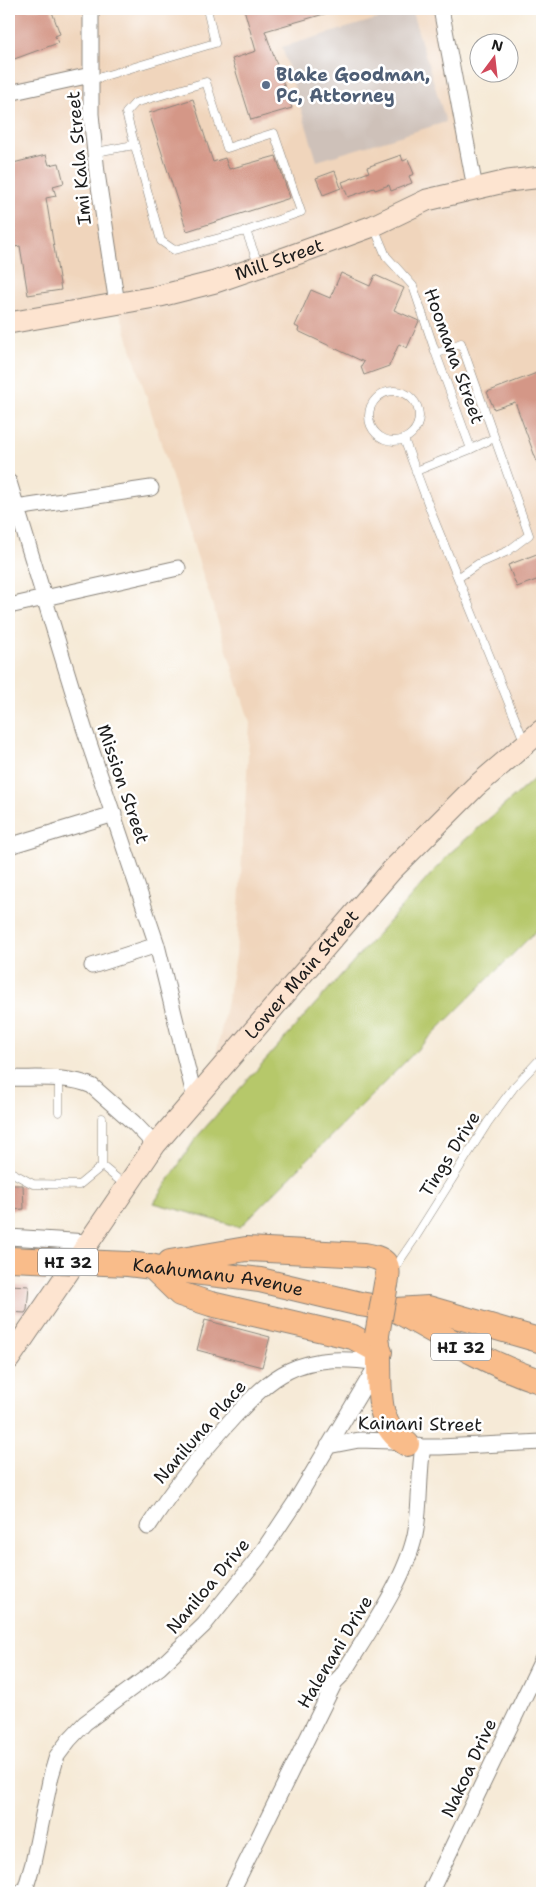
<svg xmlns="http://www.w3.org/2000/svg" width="551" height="1902" font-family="'Shantell Sans',sans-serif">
  <rect width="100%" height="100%" fill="#fff"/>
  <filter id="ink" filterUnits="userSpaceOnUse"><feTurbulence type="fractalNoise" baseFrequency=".02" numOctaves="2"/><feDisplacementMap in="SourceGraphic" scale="10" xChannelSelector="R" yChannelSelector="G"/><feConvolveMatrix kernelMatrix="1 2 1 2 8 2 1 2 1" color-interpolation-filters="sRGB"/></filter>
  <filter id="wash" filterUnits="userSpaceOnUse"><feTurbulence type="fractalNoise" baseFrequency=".0096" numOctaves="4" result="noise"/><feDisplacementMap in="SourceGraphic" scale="20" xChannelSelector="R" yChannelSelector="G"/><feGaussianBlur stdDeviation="1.12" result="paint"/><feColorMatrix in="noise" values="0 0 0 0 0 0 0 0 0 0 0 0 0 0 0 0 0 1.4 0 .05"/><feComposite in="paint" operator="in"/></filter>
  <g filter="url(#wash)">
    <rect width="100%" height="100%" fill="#f6ead7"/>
    <!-- built -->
    <path fill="#f0d5bc" d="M 9,9 L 441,9 L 475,188 L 542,177 L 542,726 L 215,1061 L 236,956 L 250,723 L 117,304 L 9,323 Z
      M 9,1279 L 46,1280 L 40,1294 L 9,1342 Z"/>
    <!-- industrial -->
    <path fill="#cec1b9" d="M 411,9 L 446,122 L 317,161 L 282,47 Z"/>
    <!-- green -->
    <path fill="#b6c86b" stroke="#697244" d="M 542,772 L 542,925 L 240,1227 L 154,1203 L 196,1138 L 449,854 Z"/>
    <g id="blocks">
      <!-- building -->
      <path fill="#d49787" d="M 9,9 L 51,9 L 60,34 L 55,36 L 58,43 L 9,61 Z
        M 244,9 L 331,9 L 331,12 L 265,31 L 292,108 L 251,120 L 232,59 L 256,51 Z
        M 193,99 L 213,162 L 225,158 L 229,169 L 276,156 L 290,198 L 187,231 L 149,113 Z
        M 46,155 L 49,165 L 59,163 L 64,183 L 53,186 L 56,196 L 46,198 L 61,290 L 28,295 L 20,246 L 9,248 L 9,164 Z
        M 401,155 L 403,161 L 408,159 L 414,174 L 409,176 L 412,183 L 391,191 L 389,185 L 375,190 L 374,188 L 348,197 L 342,182 L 369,172 L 367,167 Z
        M 335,171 L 341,188 L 323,195 L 316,178 Z
        M 341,273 L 370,286 L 375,275 L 404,288 L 394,310 L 419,321 L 407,348 L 399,344 L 389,366 L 364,375 L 361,367 L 364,362 L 298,331 L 299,328 L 295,326 L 311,290 L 330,298 Z
        M 542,371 L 542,472 L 541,473 L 515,402 L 494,409 L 487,392 Z
        M 542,552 L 542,578 L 517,587 L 508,565 Z
        M 9,1185 L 23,1185 L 24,1209 L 9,1210 Z
        M 9,1285 L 29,1286 L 27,1310 L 25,1313 L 9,1312 Z
        M 205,1320 L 270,1337 L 262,1367 L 197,1350 Z"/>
    </g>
  </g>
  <g filter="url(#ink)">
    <use href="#blocks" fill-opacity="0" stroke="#89837a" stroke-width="1"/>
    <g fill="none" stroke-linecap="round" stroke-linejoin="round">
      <!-- lane casing -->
      <g stroke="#89837a" stroke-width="9">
        <path id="lane" d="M 91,80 L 215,43 L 207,9
          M 96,152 L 134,145
          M 374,227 L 386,256 L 413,286 L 436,354 L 471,449
          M 246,231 L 174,250 L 161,241 L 126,113 L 135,103 L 206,82 L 227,148 L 274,133 L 301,212 L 246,231 L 259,266
          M 436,354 L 461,343 L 529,535 L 508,551 L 478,564 L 458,578
          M369 416a25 25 0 1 1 50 0a25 25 0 1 1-50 0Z
          M 404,439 L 433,517 L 525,743
          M 416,471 L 471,449 L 494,438
          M 59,1112 L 59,1079
          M 102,1118 L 102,1166 L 125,1185
          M 9,1171 L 33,1184 L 79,1185 L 102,1166
          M 390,1270 L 396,1266 L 413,1241 L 488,1122 L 514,1087 L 542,1057"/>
      </g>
      <!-- street casing -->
      <g stroke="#89837a" stroke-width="17">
        <path id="street" d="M 91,9 L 91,114 L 97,173 L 117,304
          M 441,9 L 475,188
          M 9,93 L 91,75
          M 9,482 L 84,728 L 157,945 L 195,1099
          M 9,509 L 151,488
          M 9,606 L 178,568
          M 9,846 L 114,814
          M 92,966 L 157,945
          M 9,1078 C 35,1079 67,1075 92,1086 L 134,1123 L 155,1145
          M 9,1237 L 88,1242
          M 328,1446 L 359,1440 L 391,1441 L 423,1447 L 440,1447 L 542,1442
          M 20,1893 L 26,1887 L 33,1863 L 51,1776 L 57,1756 L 69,1740 L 85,1723 L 159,1668 L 204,1625 L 258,1558 L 294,1504 L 378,1363 C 347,1358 317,1357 288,1371 C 266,1382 250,1400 233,1418 C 202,1452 173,1488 148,1527
          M 231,1893 L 335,1682 L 342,1675 C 367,1634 405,1581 415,1535 C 421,1506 418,1476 423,1447
          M 430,1893 L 542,1660"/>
      </g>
      <!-- secondary casing -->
      <g stroke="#89837a" stroke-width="23">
        <g id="secondary">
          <path id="s1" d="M 9,323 L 160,296 L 215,282 L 288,257 L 373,226 L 427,200 L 508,181 L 542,177"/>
          <path id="s2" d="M 9,1359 L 155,1145 L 392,870 L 475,787 L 542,730"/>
        </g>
      </g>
      <!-- primary casing -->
      <g stroke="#89837a" stroke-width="26">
        <g id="primary">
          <path d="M 170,1262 L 246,1249 L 365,1255 C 385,1258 391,1264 386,1284"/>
          <path id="s3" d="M 128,1264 L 260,1280 L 360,1304 L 396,1310 L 428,1308 L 542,1341"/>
          <path d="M 151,1266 L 180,1294 L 211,1304 L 353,1337 L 380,1352"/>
          <path d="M 396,1310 C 444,1337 490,1365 542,1382"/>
          <path d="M 377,1337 C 384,1374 368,1422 407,1444"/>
        </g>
      </g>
      <!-- lane -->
      <use href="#lane" stroke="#fff" stroke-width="8"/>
      <!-- street -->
      <use href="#street" stroke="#fff" stroke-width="15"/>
      <!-- secondary -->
      <use href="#secondary" stroke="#fde4d0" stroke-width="21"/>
      <!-- primary -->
      <use href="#primary" stroke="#f9bc8a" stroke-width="24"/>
      <!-- primary-bridge casing -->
      <g stroke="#89837a" stroke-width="26" stroke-linecap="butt">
        <path id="primary-bridge" d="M 9,1259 L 128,1264
          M 377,1335 L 386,1284"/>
      </g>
      <!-- primary-bridge -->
      <use href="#primary-bridge" stroke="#f9bc8a" stroke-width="24"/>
    </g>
  </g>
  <!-- markers -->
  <circle fill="#5c6f8a" stroke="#fff" stroke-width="2" cx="266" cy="85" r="5"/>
  <g text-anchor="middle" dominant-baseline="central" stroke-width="5" stroke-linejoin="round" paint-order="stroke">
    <!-- shield labels -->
    <g fill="#fff" stroke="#606060" stroke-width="1">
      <rect x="38" y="1248.5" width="60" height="27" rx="4"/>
      <rect x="431" y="1333.5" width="60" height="27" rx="4"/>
    </g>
    <g font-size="16" font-weight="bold" fill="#1c1c1c">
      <text x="68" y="1262">HI 32</text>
      <text x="461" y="1347">HI 32</text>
    </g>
    <!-- service labels -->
    <g font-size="18" font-weight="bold" fill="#4e5e75" stroke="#fff" text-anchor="start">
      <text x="276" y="75">Blake Goodman,<tspan x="276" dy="21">PC, Attorney</tspan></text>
    </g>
    <!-- street labels -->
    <g font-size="18" fill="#1c1c1c" stroke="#fff">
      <text transform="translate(79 158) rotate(-95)">Imi Kala Street</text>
      <text stroke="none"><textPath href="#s1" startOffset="278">Mill Street</textPath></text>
      <text transform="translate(454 356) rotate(70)">Hoomana Street</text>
      <text transform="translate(123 784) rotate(71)">Mission Street</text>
      <text stroke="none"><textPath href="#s2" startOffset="484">Lower Main Street</textPath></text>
      <text transform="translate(450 1154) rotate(-58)">Tings Drive</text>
      <text stroke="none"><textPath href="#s3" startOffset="91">Kaahumanu Avenue</textPath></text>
      <text transform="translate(420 1424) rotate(1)">Kainani Street</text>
      <text transform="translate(200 1432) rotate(-49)">Naniluna Place</text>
      <text transform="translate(208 1586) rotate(-50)">Naniloa Drive</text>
      <text transform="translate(335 1652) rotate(-59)">Halenani Drive</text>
      <text transform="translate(469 1768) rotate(-65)">Nakoa Drive</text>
    </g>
  </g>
  <!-- margin -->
  <rect width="551" height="1902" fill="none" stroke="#fff" stroke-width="30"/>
  <!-- north arrow -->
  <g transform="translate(494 58) rotate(15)"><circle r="24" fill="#ffffff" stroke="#a4a4a4"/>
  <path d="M0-4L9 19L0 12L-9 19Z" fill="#d1495b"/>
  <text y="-8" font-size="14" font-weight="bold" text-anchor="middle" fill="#1c1c1c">N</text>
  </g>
</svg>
